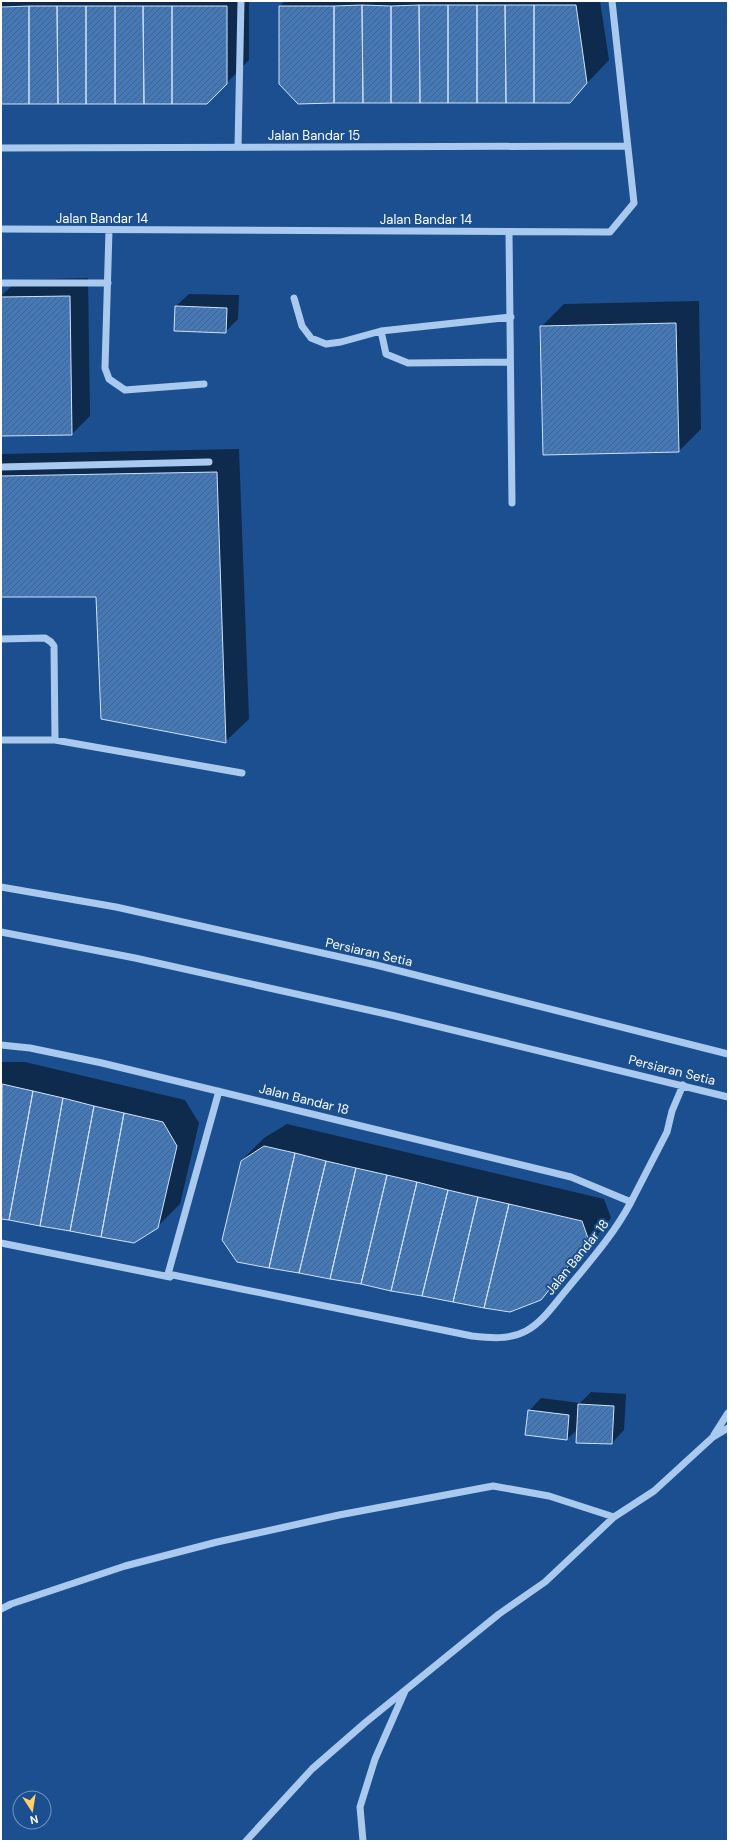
<svg xmlns="http://www.w3.org/2000/svg" width="729" height="1842" font-family="'DM Sans',sans-serif">
  <defs>
    <pattern id="building-hatch" width="6" height="6" patternUnits="userSpaceOnUse"><rect width="6" height="6" fill="#4478b7"/><path d="M-1 1l2-2M0 6l6-6M5 7l2-2" fill="none" stroke="#486282"/></pattern>
  </defs>
  <rect width="100%" height="100%" fill="#1b4f8f"/>
  <!-- shadow -->
  <path fill="#0007" d="M 1,1 L 249,1 L 249,60 L 207,103 L 1,103 Z
    M 285,1 L 600,1 L 609,60 L 569,102 L 280,6 Z
    M 88,278 L 90,416 L 72,434 L 1,375 L 1,296 L 18,280 Z
    M 189,294 L 239,295 L 238,319 L 225,332 L 175,330 L 176,306 Z
    M 699,301 L 701,429 L 679,451 L 542,326 L 564,304 Z
    M 239,449 L 249,719 L 226,741 L 102,718 L 97,596 L 1,596 L 1,454 Z
    M 1,1062 L 25,1062 L 185,1100 L 199,1123 L 180,1204 L 157,1227 L 134,1242 L 1,1218 Z
    M 287,1124 L 604,1199 L 611,1218 L 564,1276 L 541,1299 L 241,1161 L 264,1138 Z
    M 591,1392 L 626,1394 L 624,1430 L 612,1443 L 578,1429 L 567,1439 L 526,1434 L 529,1411 L 541,1398 L 580,1403 Z"/>
  <!-- building -->
  <path fill="url(#building-hatch)" stroke="#cfe3fa" d="M 362,5 L 363,103 L 334,103 L 334,6 Z
    M 362,5 L 391,6 L 391,103 L 363,103 Z
    M 419,5 L 420,103 L 391,103 L 391,6 Z
    M 419,5 L 448,5 L 448,103 L 420,103 Z
    M 448,5 L 477,5 L 477,103 L 448,103 Z
    M 477,5 L 505,5 L 506,103 L 477,103 Z
    M 505,5 L 534,5 L 534,103 L 506,103 Z
    M 534,5 L 576,5 L 587,83 L 570,103 L 534,103 Z
    M 29,6 L 29,104 L 1,104 L 1,7 Z
    M 29,6 L 57,6 L 58,104 L 29,104 Z
    M 57,6 L 86,6 L 86,104 L 58,104 Z
    M 86,6 L 115,6 L 115,104 L 86,104 Z
    M 115,6 L 143,6 L 144,104 L 115,104 Z
    M 143,6 L 172,6 L 172,104 L 144,104 Z
    M 172,6 L 227,6 L 227,84 L 207,104 L 172,104 Z
    M 279,6 L 334,6 L 334,103 L 298,104 L 279,84 Z
    M 70,296 L 72,435 L 1,436 L 1,297 Z
    M 175,306 L 227,308 L 226,333 L 174,331 Z
    M 676,323 L 679,452 L 543,455 L 540,326 Z
    M 217,472 L 226,743 L 101,719 L 96,597 L 1,597 L 1,476 Z
    M 2,1084 L 33,1091 L 9,1220 L 1,1219 Z
    M 33,1091 L 63,1098 L 40,1226 L 9,1220 Z
    M 63,1098 L 94,1106 L 70,1231 L 40,1226 Z
    M 94,1106 L 124,1113 L 101,1237 L 70,1231 Z
    M 124,1113 L 163,1122 L 177,1146 L 158,1228 L 134,1243 L 101,1237 Z
    M 264,1146 L 295,1153 L 269,1268 L 237,1262 L 222,1240 L 241,1161 Z
    M 295,1153 L 326,1161 L 299,1273 L 269,1268 Z
    M 326,1161 L 356,1168 L 330,1279 L 299,1273 Z
    M 356,1168 L 387,1175 L 361,1284 L 330,1279 Z
    M 387,1175 L 417,1182 L 391,1291 L 361,1284 Z
    M 417,1182 L 448,1190 L 422,1296 L 391,1291 Z
    M 448,1190 L 478,1197 L 453,1302 L 422,1296 Z
    M 478,1197 L 509,1204 L 484,1308 L 453,1302 Z
    M 509,1204 L 582,1221 L 589,1241 L 541,1300 L 510,1312 L 484,1308 Z
    M 578,1404 L 614,1406 L 612,1444 L 576,1443 Z
    M 528,1410 L 569,1415 L 567,1440 L 525,1435 Z"/>
  <g fill="none" stroke-linecap="round" stroke-linejoin="round">
    <!-- minor -->
    <path stroke="#a9c9ee" stroke-width="7" d="M 238,147 L 241,1
      M 1,148 L 627,146
      M 1,229 L 610,232 L 634,203 L 612,1
      M 109,230 L 105,368 L 109,379 L 125,390 L 204,384
      M 509,232 L 512,503
      M 1,283 L 108,283
      M 294,298 L 302,326 L 311,338 L 326,344 L 341,342 L 381,331 L 511,317
      M 381,331 L 386,354 L 408,363 L 510,362
      M 1,467 L 209,462
      M 1,639 L 45,638 L 51,642 L 54,646 L 55,740
      M 1,740 L 55,740 L 242,773
      M 1,887 L 116,907 L 376,965 L 728,1054
      M 1,932 L 135,958 L 395,1016 L 728,1097
      M 1,1045 L 30,1048 L 102,1063 L 571,1177 L 631,1202 C 614,1234 591,1260 568,1288 C 555,1303 543,1322 526,1331 C 509,1340 490,1338 472,1336 L 168,1274 L 170,1277 L 1,1243
      M 631,1202 L 667,1132 L 672,1111 L 683,1085
      M 168,1274 L 219,1091
      M 714,1435 L 728,1413
      M 1,1609 L 11,1604 L 125,1566 L 217,1542 L 339,1515 L 493,1486 L 549,1496 L 614,1517
      M 246,1841 L 312,1769 L 366,1722 L 499,1614 L 545,1582 L 614,1517 L 654,1491 L 713,1437 L 728,1428
      M 363,1841 L 360,1807 L 375,1759 L 405,1691"/>
  </g>
  <g text-anchor="middle" dominant-baseline="central" stroke-width="4" stroke-linejoin="round" paint-order="stroke">
    <!-- street labels -->
    <g font-size="13" fill="#fff" stroke="#1b4f8f">
      <text x="314" y="135">Jalan Bandar 15</text>
      <text x="102" y="218">Jalan Bandar 14</text>
      <text x="426" y="219">Jalan Bandar 14</text>
      <text transform="translate(369 952) rotate(13)">Persiaran Setia</text>
      <text transform="translate(672 1070) rotate(14)">Persiaran Setia</text>
      <text transform="translate(304 1099) rotate(14)">Jalan Bandar 18</text>
      <text transform="translate(577 1257) rotate(-51)">Jalan Bandar 18</text>
    </g>
  </g>
  <!-- border -->
  <rect width="729" height="1842" fill="none" stroke="#ffffff" stroke-width="4"/>
  <!-- north arrow -->
  <g transform="translate(32 1810) rotate(168)"><circle r="19" fill="#1b4f8f" stroke="#7695bc"/>
  <path d="M0-3L7 15L0 10L-7 15Z" fill="#ffd166"/>
  <text y="-6" font-size="11" font-weight="bold" text-anchor="middle" fill="#ffffff">N</text>
  </g>
</svg>
